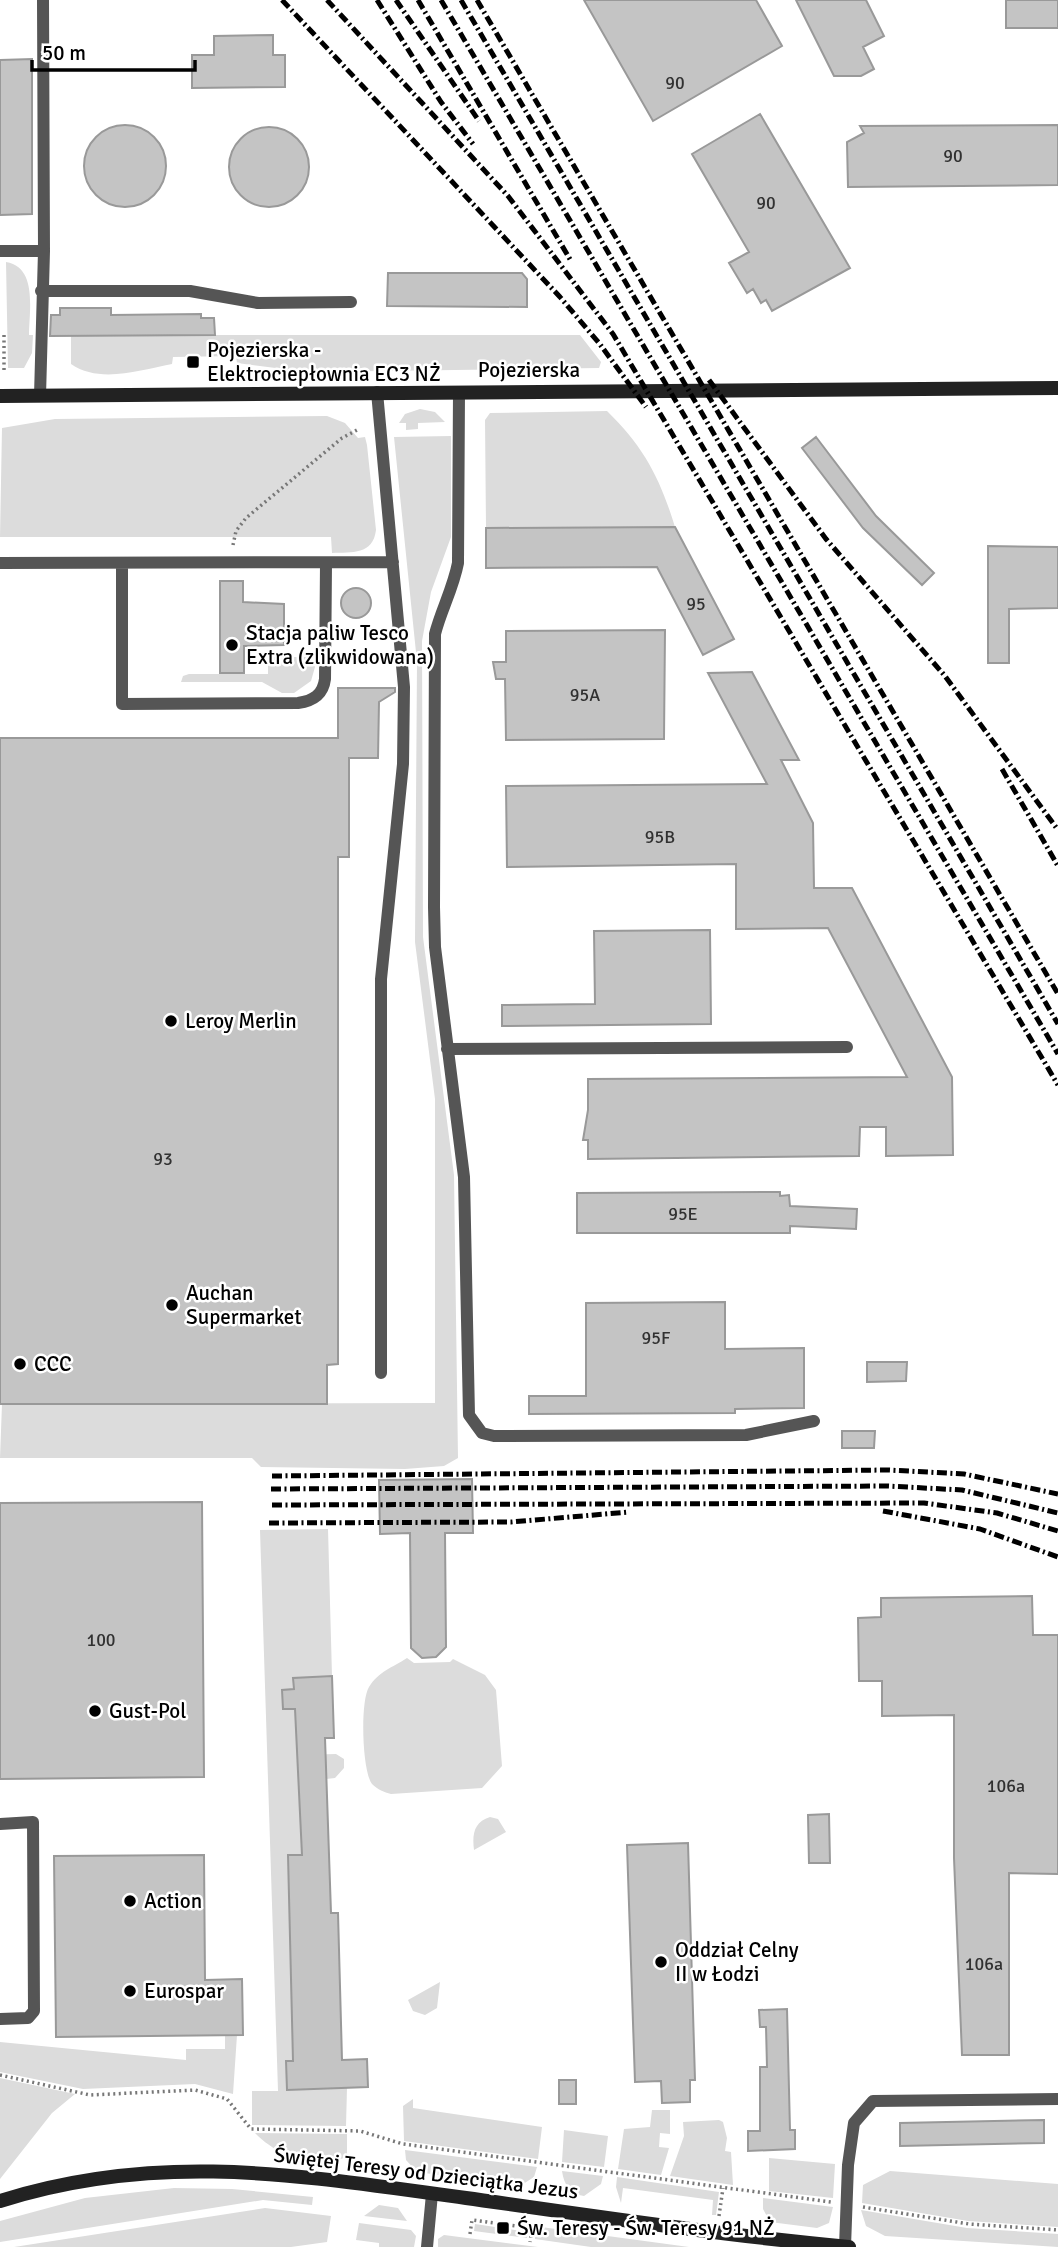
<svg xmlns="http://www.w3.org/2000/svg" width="1058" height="2247" font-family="Signika,sans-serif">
  <rect width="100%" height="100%" fill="#fff"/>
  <!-- green -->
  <path fill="#dcdcdc" d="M 6,262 C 38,267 29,312 29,335 L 33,335 L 32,353 L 24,368 L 8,368 Z
    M 71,335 L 580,335 L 601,362 L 599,368 L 307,372 L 237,363 L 236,356 L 173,357 L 172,364 C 140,370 100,384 71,364 Z
    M 420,409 L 435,412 L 445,422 L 418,423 L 418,429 L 406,430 L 406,423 L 399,423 L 405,414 Z
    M 607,411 C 644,447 660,478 675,527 L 486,528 L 485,420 L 490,413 Z
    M 327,416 L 345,423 L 358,438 L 365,437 L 367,445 L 376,530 C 373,555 352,552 332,553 L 331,537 L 0,537 L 2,428 L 55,419 Z
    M 451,436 L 451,537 L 431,592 L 422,641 L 423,937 L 454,1175 L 458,1458 L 444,1466 L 405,1469 L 261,1467 L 252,1458 L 0,1458 L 2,1404 L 435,1403 L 435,1099 L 415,942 L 417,662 L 394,437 Z
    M 268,657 L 309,657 L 315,667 L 311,681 L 294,693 L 282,693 L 262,682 L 181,682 L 183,676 L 189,674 L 268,674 Z
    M 328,1529 L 332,1676 L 294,1678 L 294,1689 L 282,1690 L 283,1709 L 295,1709 L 297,1755 L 336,1754 L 344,1759 L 344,1768 L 335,1778 L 326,1779 L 302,1855 L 288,1855 L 293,2061 L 286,2061 L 288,2090 L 347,2088 L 346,2126 L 252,2125 L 252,2091 L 278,2091 L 260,1530 Z
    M 407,1658 L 414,1663 L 450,1662 L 453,1659 L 485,1675 L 496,1690 L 502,1766 L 482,1788 L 391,1794 C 384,1792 378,1790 372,1784 C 362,1771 360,1701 369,1687 C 379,1671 392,1668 407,1658 Z
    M 490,1817 L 498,1819 L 506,1832 L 474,1850 C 472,1834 474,1822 490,1817 Z
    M 440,1982 L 437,2008 L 425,2015 L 413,2011 L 408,2000 Z
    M 225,2035 L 237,2035 L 233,2094 L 195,2084 L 83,2089 L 0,2072 L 0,2042 L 186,2060 L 186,2049 L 225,2049 Z
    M 0,2078 L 75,2094 L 52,2113 L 0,2179 Z
    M 413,2099 L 413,2108 L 542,2127 L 538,2159 L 404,2141 L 403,2106 Z
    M 652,2110 L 670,2110 L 670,2134 L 660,2133 L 659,2147 L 669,2148 L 661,2175 L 618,2169 L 624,2129 L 650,2127 Z
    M 719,2120 L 723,2122 L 727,2138 L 725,2151 L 731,2152 L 733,2185 L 670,2176 L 684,2136 L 683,2122 Z
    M 564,2130 L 608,2136 L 604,2167 L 562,2162 Z
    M 255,2133 L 347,2134 L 347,2157 C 314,2168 278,2157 255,2133 Z
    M 405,2150 L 537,2167 L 534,2177 L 520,2186 L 417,2172 L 406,2160 Z
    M 769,2158 L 835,2164 L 833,2198 L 769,2191 Z
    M 562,2171 L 603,2176 L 601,2184 L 584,2196 C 570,2194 564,2185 562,2171 Z
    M 890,2171 L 1058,2184 L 1058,2227 L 968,2221 L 862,2203 L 863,2185 Z
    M 617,2177 L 719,2192 L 716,2215 L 712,2215 L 713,2200 L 623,2188 L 621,2203 L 616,2187 Z
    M 174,2188 L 232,2189 L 313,2197 L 312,2205 L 263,2200 L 0,2242 L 0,2221 L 85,2198 Z
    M 763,2198 L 833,2207 L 829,2223 L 817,2228 L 770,2222 L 763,2209 Z
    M 379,2205 L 398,2208 L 407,2221 L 364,2216 Z
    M 265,2208 L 331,2216 L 327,2242 L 291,2247 L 14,2247 Z
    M 861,2210 L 967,2228 L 1058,2234 L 1058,2247 L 885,2236 L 866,2226 Z
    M 359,2223 L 411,2230 L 416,2236 L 414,2247 L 379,2247 L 379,2243 L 356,2240 Z
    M 475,2224 L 528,2232 L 527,2238 L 474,2231 Z
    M 541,2227 L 689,2247 L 591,2247 L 535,2239 L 535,2233 L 540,2233 Z
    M 444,2235 L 538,2247 L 438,2247 L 438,2239 Z"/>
  <!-- building -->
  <path fill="#c4c4c4" stroke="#999" stroke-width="2" d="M 584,0 L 756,0 L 782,46 L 653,121 Z
    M 796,0 L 866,0 L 884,36 L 863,47 L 874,69 L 861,76 L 834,76 Z
    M 1006,0 L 1058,0 L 1058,28 L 1006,28 Z
    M 273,35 L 273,55 L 285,55 L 285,87 L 192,88 L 192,55 L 214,55 L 214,36 Z
    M 32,59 L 32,214 L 0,215 L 0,60 Z
    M 760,114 L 850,268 L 772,311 L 766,300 L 761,303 L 753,289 L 747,293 L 729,263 L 749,252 L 692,154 Z
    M 1058,125 L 1058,185 L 848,187 L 847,142 L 864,133 L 860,126 Z
    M84 166a41 41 0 1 1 82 0a41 41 0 1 1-82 0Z
    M229 167a40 40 0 1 1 80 0a40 40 0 1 1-80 0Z
    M 388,273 L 522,273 L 527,279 L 527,307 L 387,306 Z
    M 60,308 L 111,308 L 111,315 L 201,314 L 201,318 L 214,318 L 215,335 L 50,336 L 51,315 L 60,315 Z
    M 816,437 L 876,516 L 934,573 L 922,585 L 863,528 L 802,448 Z
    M 675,527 L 734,639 L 703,655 L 657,567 L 486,568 L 486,528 Z
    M 988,546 L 1058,547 L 1058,608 L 1009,609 L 1009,663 L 988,663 Z
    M 220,581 L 243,581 L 243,602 L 284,604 L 284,645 L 244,646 L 244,673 L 220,673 Z
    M341 603a15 15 0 1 1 30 0a15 15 0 1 1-30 0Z
    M 665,630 L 664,739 L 506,740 L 505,679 L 496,679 L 493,662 L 506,662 L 506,631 Z
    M 752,672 L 799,760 L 781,760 L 813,823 L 814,888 L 852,888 L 952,1077 L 953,1155 L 886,1156 L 886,1127 L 860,1127 L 859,1156 L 588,1159 L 588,1140 L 583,1140 L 588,1110 L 588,1079 L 907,1077 L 828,928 L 736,929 L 736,864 L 507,867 L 506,786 L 767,784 L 708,673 Z
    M 338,688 L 395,688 L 395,692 L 379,702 L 378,758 L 349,758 L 349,857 L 338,857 L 338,1364 L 327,1365 L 327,1404 L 0,1404 L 0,738 L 338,738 Z
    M 710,930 L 711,1024 L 502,1026 L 502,1005 L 595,1004 L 594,931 Z
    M 780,1192 L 780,1196 L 789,1195 L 790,1206 L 857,1209 L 856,1229 L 790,1226 L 790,1233 L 577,1233 L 577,1193 Z
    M 725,1302 L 725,1349 L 804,1348 L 804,1408 L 735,1409 L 735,1413 L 529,1414 L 529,1396 L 586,1396 L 586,1303 Z
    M 867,1362 L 907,1362 L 906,1381 L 867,1382 Z
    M 842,1431 L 875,1431 L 874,1448 L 842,1448 Z
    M 472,1479 L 473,1533 L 445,1533 L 446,1647 L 436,1657 L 422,1658 L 411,1648 L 410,1533 L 380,1534 L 379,1480 Z
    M 202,1502 L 204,1777 L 0,1779 L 0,1503 Z
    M 1032,1596 L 1033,1635 L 1058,1635 L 1058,1874 L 1009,1873 L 1009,2055 L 962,2055 L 954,1858 L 954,1715 L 882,1716 L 882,1681 L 859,1681 L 858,1618 L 881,1617 L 881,1598 Z
    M 332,1676 L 334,1738 L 325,1738 L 331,1913 L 338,1913 L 342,2060 L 367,2059 L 368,2087 L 287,2090 L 286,2061 L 293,2061 L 288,1855 L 302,1855 L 295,1709 L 283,1709 L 282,1690 L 294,1689 L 293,1678 Z
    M 829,1814 L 830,1863 L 809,1863 L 808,1815 Z
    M 688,1843 L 695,2080 L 690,2080 L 690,2102 L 662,2103 L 661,2081 L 635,2082 L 627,1845 Z
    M 204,1855 L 205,1980 L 242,1979 L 243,2035 L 56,2037 L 54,1856 Z
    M 787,2009 L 790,2130 L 795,2130 L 795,2149 L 748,2151 L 748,2131 L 760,2131 L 760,2067 L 767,2067 L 766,2027 L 760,2027 L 759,2010 Z
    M 559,2080 L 576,2080 L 576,2104 L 559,2104 Z
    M 1044,2120 L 1044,2143 L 900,2146 L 900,2123 Z"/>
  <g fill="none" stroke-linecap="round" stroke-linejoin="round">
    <!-- path -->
    <path stroke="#777" stroke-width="3.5" stroke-dasharray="2 3.5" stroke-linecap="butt" d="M 4,335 L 4,373
      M 233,545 L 236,531 L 246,518 L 342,438 L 357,430
      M 0,2075 L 90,2095 L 195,2090 L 227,2099 L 251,2129 L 360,2131 L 403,2144 L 831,2202
      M 863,2207 L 969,2224 L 1058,2230
      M 719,2216 L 723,2188
      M 470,2234 L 472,2220 L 532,2228 L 530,2242"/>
    <!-- lane -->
    <path stroke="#555" stroke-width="12" d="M 43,0 L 44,251
      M 0,251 L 44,251 L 40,396
      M 41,291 L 190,291 L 258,303 L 351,302
      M 377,392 L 404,687 L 403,764 L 381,979 L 381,1373
      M 459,392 L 458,563 C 453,589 441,610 435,634 L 434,907 L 435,947 L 464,1177 L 469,1415 L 482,1433 L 494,1436 L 746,1435 L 814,1421
      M 0,563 L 393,562
      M 122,563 L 122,704 L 298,703 C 313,701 323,695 325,679 L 326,564
      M 447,1049 L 847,1047
      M 0,1824 L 33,1822 L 34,2011 L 28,2018 L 0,2019
      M 427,2247 L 432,2194
      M 845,2247 L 848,2165 L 854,2123 L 873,2101 L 1058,2099"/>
    <!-- secondary -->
    <path stroke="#222" stroke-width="14" d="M 0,396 L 1058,388
      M 0,2201 C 162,2150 302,2176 466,2198 C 593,2216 721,2235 849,2247"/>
    <!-- rail -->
    <path stroke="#000" stroke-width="5" stroke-dasharray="10 3.5 2 3.5" stroke-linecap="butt" d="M 282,0 L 560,297 L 599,343 L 646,407
      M 327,0 L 508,196 L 613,334 L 1058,1085
      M 377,0 L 441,102 L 473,144
      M 396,0 L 479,121
      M 418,0 L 571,261
      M 441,0 L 1058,1054
      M 461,0 L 1058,1024
      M 477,0 L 1058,994
      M 709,380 L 826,539 L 945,676 L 1058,830
      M 1002,769 L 1058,866
      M 272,1476 L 888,1470 L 964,1474 L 1058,1494
      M 271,1489 L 887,1486 L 962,1490 L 1058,1513
      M 272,1505 L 924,1503 L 997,1513 L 1058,1531
      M 883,1511 L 980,1529 L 1058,1557
      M 269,1523 L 511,1522 L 629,1512"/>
  </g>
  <!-- markers -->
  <g fill="#000" stroke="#fff" stroke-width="2.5">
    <rect x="186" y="355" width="14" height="14" rx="3.5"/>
    <circle cx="232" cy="645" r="7"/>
    <circle cx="171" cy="1021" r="7"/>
    <circle cx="172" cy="1305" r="7"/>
    <circle cx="20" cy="1364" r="7"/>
    <circle cx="95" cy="1711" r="7"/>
    <circle cx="130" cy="1901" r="7"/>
    <circle cx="661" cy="1962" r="7"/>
    <circle cx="130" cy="1991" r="7"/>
    <rect x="496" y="2221" width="14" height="14" rx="3.5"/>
  </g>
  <g text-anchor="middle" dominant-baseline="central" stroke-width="5" stroke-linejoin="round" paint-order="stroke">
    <!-- number labels -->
    <g font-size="18" fill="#313131">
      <text x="675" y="83">90</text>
      <text x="953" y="156">90</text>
      <text x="766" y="203">90</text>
      <text x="696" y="604">95</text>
      <text x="585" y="695">95A</text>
      <text x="660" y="837">95B</text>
      <text x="163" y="1159">93</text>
      <text x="683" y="1214">95E</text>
      <text x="656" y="1338">95F</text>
      <text x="101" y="1640">100</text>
      <text x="1006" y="1786">106a</text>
      <text x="984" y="1964">106a</text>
    </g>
    <!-- poi labels -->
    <g font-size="21" fill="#000" stroke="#fff" text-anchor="start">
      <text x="207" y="350">Pojezierska -<tspan x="207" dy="24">Elektrociepłownia EC3 NŻ</tspan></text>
      <text x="246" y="633">Stacja paliw Tesco<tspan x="246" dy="24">Extra (zlikwidowana)</tspan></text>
      <text x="185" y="1021">Leroy Merlin</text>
      <text x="186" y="1293">Auchan<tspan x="186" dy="24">Supermarket</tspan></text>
      <text x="34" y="1364">CCC</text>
      <text x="109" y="1711">Gust-Pol</text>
      <text x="144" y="1901">Action</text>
      <text x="675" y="1950">Oddział Celny<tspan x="675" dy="24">II w Łodzi</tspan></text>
      <text x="144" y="1991">Eurospar</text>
      <text x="517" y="2228">Św. Teresy - Św. Teresy 91 NŻ</text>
    </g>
    <!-- street labels -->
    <g font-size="21" fill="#000" stroke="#fff">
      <text x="529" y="370">Pojezierska</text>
      <text transform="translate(426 2173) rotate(7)">Świętej Teresy od Dzieciątka Jezus</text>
    </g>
  </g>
  <!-- scale -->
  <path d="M32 60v10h163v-10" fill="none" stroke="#000000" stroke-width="3.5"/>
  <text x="42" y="60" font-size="21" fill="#000000" stroke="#ffffff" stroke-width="5" paint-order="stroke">50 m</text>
</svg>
